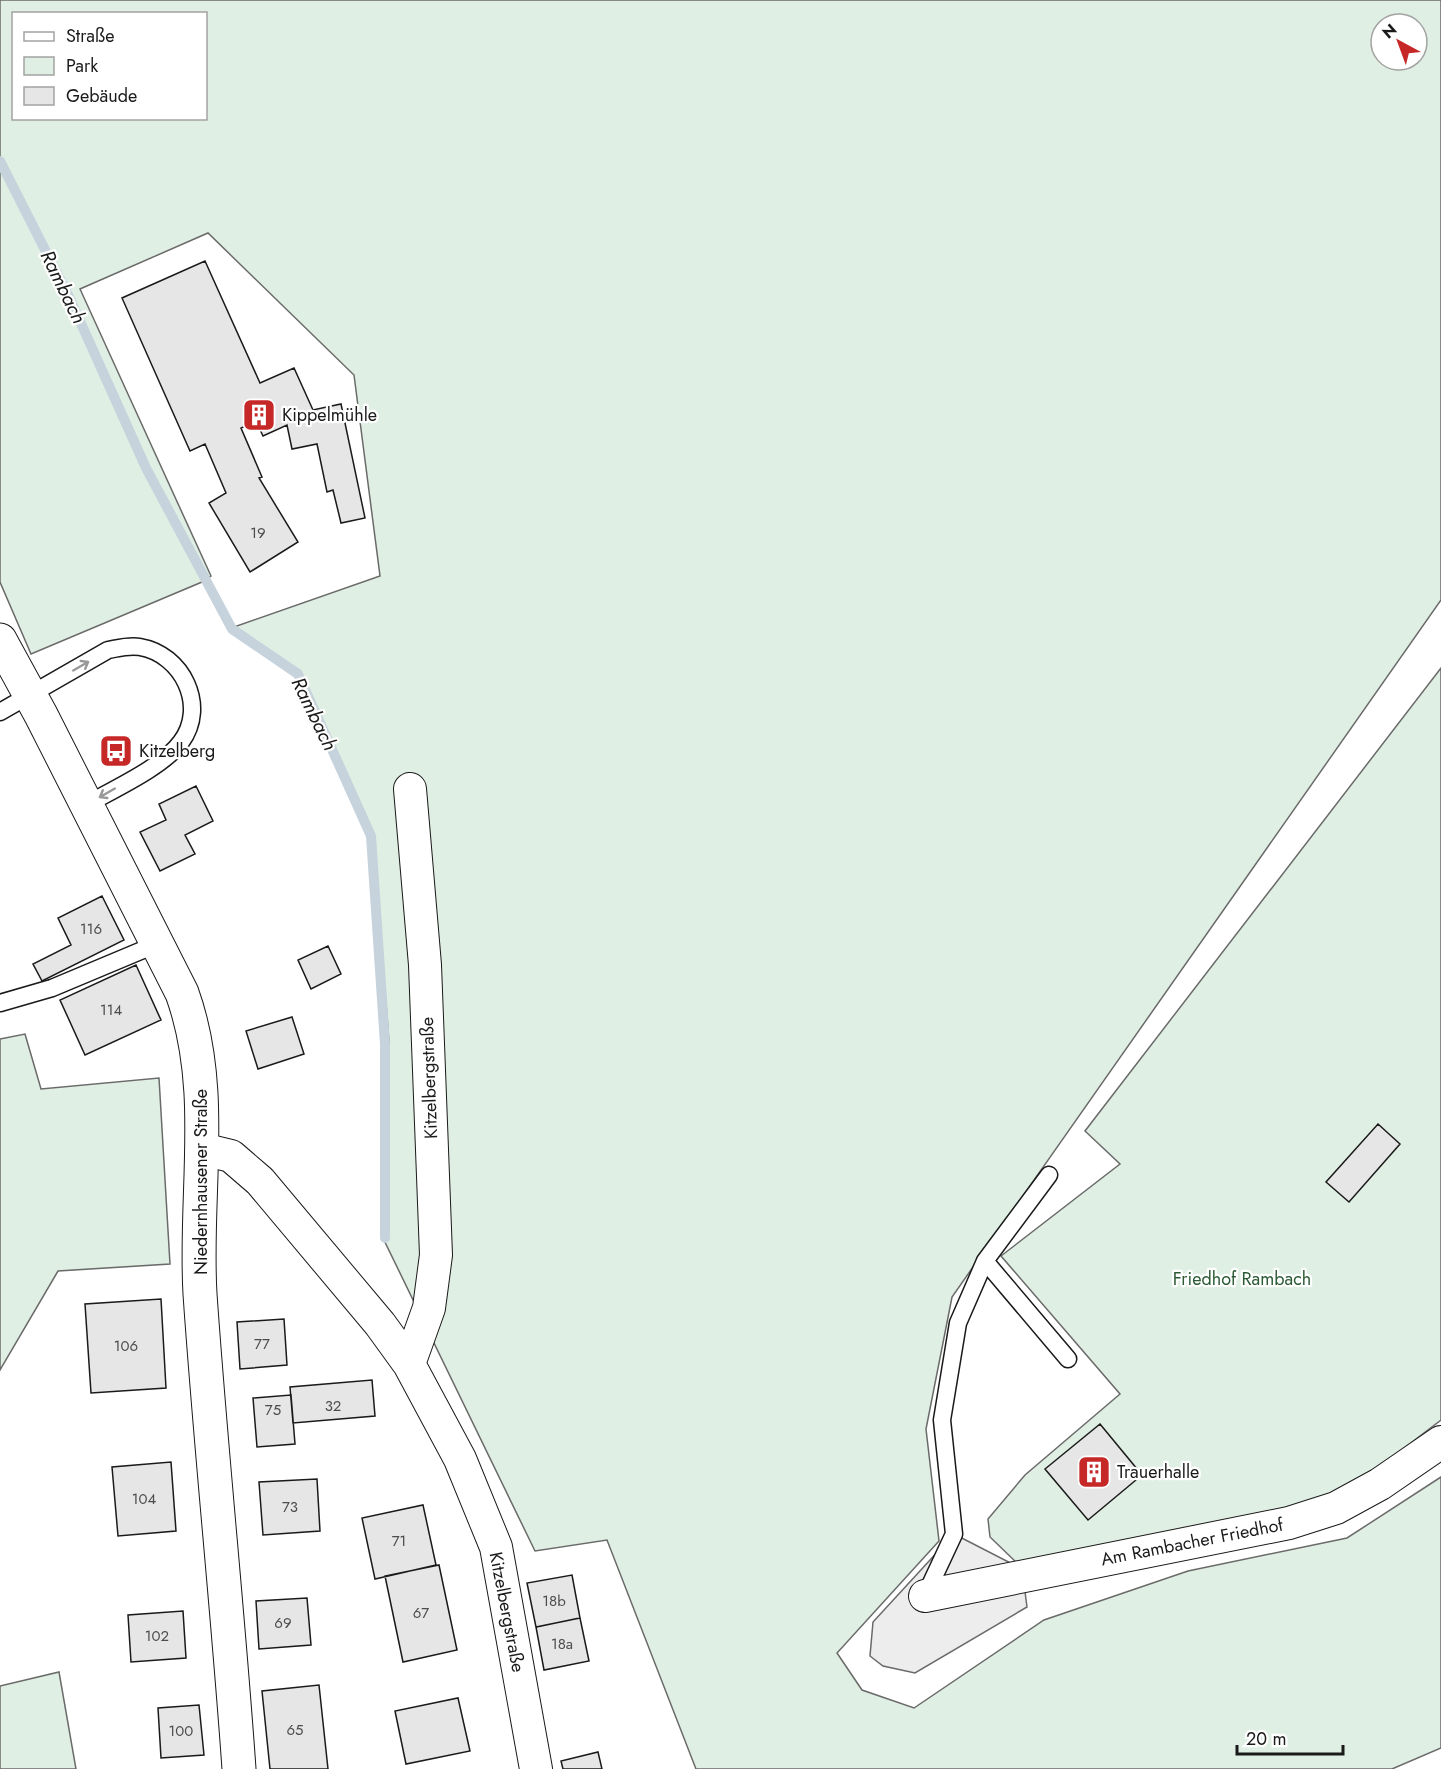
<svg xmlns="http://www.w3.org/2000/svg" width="1441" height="1769" font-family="Jost,sans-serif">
  <rect width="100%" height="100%" fill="#fff"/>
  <!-- green -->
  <path fill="#e0efe3" stroke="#6a6a6a" stroke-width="1.5" fill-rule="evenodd" d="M 0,0 L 1441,0 L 1441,600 L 952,1297 L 926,1429 L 939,1541 L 837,1653 L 862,1690 L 914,1708 L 1044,1620 L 1188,1571 L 1347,1538 L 1441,1477 L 1441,1748 L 1392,1769 L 696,1769 L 607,1540 L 535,1551 L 382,1236 L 389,1042 L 373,835 L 300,671 L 234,627 L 380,576 L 354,375 L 208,233 L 80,289 L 211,576 L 202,582 L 31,654 L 0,582 ZM 14,14 L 206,14 L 206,118 L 14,118 ZM 1381,24 L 1417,24 L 1417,60 L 1381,60 Z
    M 1441,668 L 1441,1420 L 1337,1499 L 1018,1564 L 990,1537 L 988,1519 L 1025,1475 L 1120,1394 L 1001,1256 L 1120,1164 L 1085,1131 Z
    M 25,1034 L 41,1089 L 159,1078 L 170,1264 L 58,1271 L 0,1370 L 0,1039 Z
    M 59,1672 L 76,1769 L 0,1769 L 0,1686 Z"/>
  <!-- parking -->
  <path fill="#ededed" stroke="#6a6a6a" stroke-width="1.5" d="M 954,1534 L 1022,1569 L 1027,1607 L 915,1673 L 883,1666 L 870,1656 L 873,1622 Z"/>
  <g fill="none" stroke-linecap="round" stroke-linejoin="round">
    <!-- stream -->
    <path stroke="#c6d2dc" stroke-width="10" d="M 0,161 L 70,299 L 146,468 L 232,629 L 298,674 L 371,836 L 385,1044 L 385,1238"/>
  </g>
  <!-- building -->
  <path fill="#e6e6e6" stroke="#1a1a1a" stroke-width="1.5" d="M 205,261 L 260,383 L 294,368 L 313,410 L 341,404 L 365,518 L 341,523 L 333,490 L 327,492 L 317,444 L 292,449 L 287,425 L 263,436 L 256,421 L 241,428 L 262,477 L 259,478 L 298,542 L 250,572 L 209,503 L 226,493 L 205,444 L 190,451 L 122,298 Z
    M 196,786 L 213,821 L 185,835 L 195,854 L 160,871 L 140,832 L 166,820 L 159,804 Z
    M 102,896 L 124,940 L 42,981 L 33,964 L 71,945 L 58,918 Z
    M 328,946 L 341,974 L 311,989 L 298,960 Z
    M 136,965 L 161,1020 L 85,1055 L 60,1000 Z
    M 292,1017 L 304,1054 L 258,1069 L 246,1031 Z
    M 1378,1124 L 1400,1144 L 1349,1202 L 1326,1182 Z
    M 161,1299 L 166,1388 L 91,1393 L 85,1304 Z
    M 284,1319 L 287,1365 L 240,1369 L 237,1322 Z
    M 372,1380 L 375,1416 L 293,1423 L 290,1387 Z
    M 291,1395 L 295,1444 L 257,1447 L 253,1398 Z
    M 1100,1424 L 1142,1475 L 1088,1520 L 1045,1469 Z
    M 171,1462 L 176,1531 L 118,1536 L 112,1467 Z
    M 317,1479 L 320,1531 L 263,1535 L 259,1482 Z
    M 423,1505 L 436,1565 L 375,1579 L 362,1518 Z
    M 439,1565 L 457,1650 L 403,1662 L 385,1576 Z
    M 572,1575 L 580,1618 L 536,1627 L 527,1583 Z
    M 307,1598 L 311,1645 L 259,1649 L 256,1601 Z
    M 183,1611 L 186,1658 L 131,1662 L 128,1615 Z
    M 580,1618 L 589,1661 L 544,1670 L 536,1627 Z
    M 319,1685 L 328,1769 L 270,1769 L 262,1691 Z
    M 458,1698 L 470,1751 L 406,1764 L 395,1711 Z
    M 199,1705 L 204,1755 L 161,1758 L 158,1708 Z
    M 598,1752 L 602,1769 L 563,1769 L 561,1761 Z"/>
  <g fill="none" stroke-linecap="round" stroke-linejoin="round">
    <!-- service casing -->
    <g stroke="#1a1a1a" stroke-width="19">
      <path id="service" d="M 0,712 L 108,650 C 119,648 129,645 140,647 C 182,654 208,706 181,742 C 163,767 114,789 86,805
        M 0,1003 L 52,988 L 157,944
        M 985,1261 L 1068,1359
        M 925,1596 L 954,1534 L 942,1420 L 958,1323 L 985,1261 L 1049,1175"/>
    </g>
    <!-- minor casing -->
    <g stroke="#1a1a1a" stroke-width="34">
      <path id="minor" d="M 202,1149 L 231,1156 L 260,1181 L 380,1324 L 409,1364 L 460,1459 L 496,1547 L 536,1769
        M 409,1364 L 429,1308 L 436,1255 L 425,965 L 410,789
        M 925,1596 L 1289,1523 L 1336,1508 L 1380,1484 L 1441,1442"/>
    </g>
    <!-- secondary casing -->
    <g stroke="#1a1a1a" stroke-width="35">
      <path id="secondary" d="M 0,640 L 41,715 L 182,993 C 217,1090 194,1193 200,1294 C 211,1453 228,1611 239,1769"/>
    </g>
    <!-- service -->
    <use href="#service" stroke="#fff" stroke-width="16"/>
    <!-- minor -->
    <use href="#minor" stroke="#fff" stroke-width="32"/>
    <!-- secondary -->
    <use href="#secondary" stroke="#fff" stroke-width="33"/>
  </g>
  <!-- one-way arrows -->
  <defs><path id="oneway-shaft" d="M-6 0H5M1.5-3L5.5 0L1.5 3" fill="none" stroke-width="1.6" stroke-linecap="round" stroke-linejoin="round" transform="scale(1.5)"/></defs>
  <g stroke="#989898">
    <use href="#oneway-shaft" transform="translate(81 666) rotate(-30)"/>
    <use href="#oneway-shaft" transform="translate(107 793) rotate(150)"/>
  </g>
  <!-- icons -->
  <defs>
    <g id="building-square" transform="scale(1.725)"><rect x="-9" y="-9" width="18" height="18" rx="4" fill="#c62828" stroke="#fff"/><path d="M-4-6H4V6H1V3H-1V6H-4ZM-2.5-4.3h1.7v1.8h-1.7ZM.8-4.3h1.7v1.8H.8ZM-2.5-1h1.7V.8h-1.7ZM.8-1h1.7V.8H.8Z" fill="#fff"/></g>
    <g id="bus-square" transform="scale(1.725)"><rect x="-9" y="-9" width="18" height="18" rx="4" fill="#c62828" stroke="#fff"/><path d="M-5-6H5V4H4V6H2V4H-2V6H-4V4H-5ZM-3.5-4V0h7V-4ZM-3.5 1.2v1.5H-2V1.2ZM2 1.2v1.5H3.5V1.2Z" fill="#fff"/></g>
  </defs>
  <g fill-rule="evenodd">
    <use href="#building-square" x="259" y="415"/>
    <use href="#bus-square" x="116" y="751"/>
    <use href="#building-square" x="1094" y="1472"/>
  </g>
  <g text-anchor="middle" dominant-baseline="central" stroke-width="4.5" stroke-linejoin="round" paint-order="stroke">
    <!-- number labels -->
    <g font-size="15" fill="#4d4d4d">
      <text x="258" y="533">19</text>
      <text x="91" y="929">116</text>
      <text x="111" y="1010">114</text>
      <text x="262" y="1344">77</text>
      <text x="126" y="1346">106</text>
      <text x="333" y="1406">32</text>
      <text x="273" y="1410">75</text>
      <text x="144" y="1499">104</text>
      <text x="290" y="1507">73</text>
      <text x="399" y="1541">71</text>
      <text x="554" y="1601">18b</text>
      <text x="421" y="1613">67</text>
      <text x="283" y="1623">69</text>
      <text x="157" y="1636">102</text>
      <text x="562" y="1644">18a</text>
      <text x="295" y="1730">65</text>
      <text x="181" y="1731">100</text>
    </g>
    <!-- poi labels -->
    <g font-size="18" fill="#1a1a1a" stroke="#fff" text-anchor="start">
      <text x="282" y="415">Kippelmühle</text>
      <text x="139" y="751">Kitzelberg</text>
      <text x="1117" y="1472">Trauerhalle</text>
    </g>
    <!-- street labels -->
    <g font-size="18" fill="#1a1a1a" stroke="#fff">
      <text transform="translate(429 1078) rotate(-92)">Kitzelbergstraße</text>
      <text transform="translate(201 1182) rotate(-90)">Niedernhausener Straße</text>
      <text transform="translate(1192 1542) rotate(-11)">Am Rambacher Friedhof</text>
      <text transform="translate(507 1612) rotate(79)">Kitzelbergstraße</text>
    </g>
    <!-- park labels -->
    <g font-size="18" fill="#2b5a34" stroke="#fff">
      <text x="1242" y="1279">Friedhof Rambach</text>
    </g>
    <!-- water labels -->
    <g font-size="20" font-style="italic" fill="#1a1a1a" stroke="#fff">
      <text transform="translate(63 287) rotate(64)">Rambach</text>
      <text transform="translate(314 714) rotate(64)">Rambach</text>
    </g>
  </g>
  <!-- legend -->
  <rect x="12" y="12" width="195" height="108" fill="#ffffff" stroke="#a3a3a3" stroke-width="1.5"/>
  <rect x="24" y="32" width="30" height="9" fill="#ffffff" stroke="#a3a3a3" stroke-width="1.5"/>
  <text x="66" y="42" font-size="18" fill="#1a1a1a">Straße</text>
  <rect x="24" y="57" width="30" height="18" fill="#e0efe3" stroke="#a3a3a3" stroke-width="1.5"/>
  <text x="66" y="72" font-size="18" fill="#1a1a1a">Park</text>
  <rect x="24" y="87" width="30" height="18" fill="#e6e6e6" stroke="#a3a3a3" stroke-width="1.5"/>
  <text x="66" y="102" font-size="18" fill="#1a1a1a">Gebäude</text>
  <!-- north arrow -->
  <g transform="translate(1399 42) rotate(319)"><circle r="28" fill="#ffffff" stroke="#a3a3a3" stroke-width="1.5"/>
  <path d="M0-4.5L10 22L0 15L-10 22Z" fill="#c62828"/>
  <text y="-9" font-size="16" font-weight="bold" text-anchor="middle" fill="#1a1a1a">N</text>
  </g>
  <!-- scale -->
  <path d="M1237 1745v9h106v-9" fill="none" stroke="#1a1a1a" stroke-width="3"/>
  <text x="1246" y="1745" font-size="18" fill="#1a1a1a" stroke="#ffffff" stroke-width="4.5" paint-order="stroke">20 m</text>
</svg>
